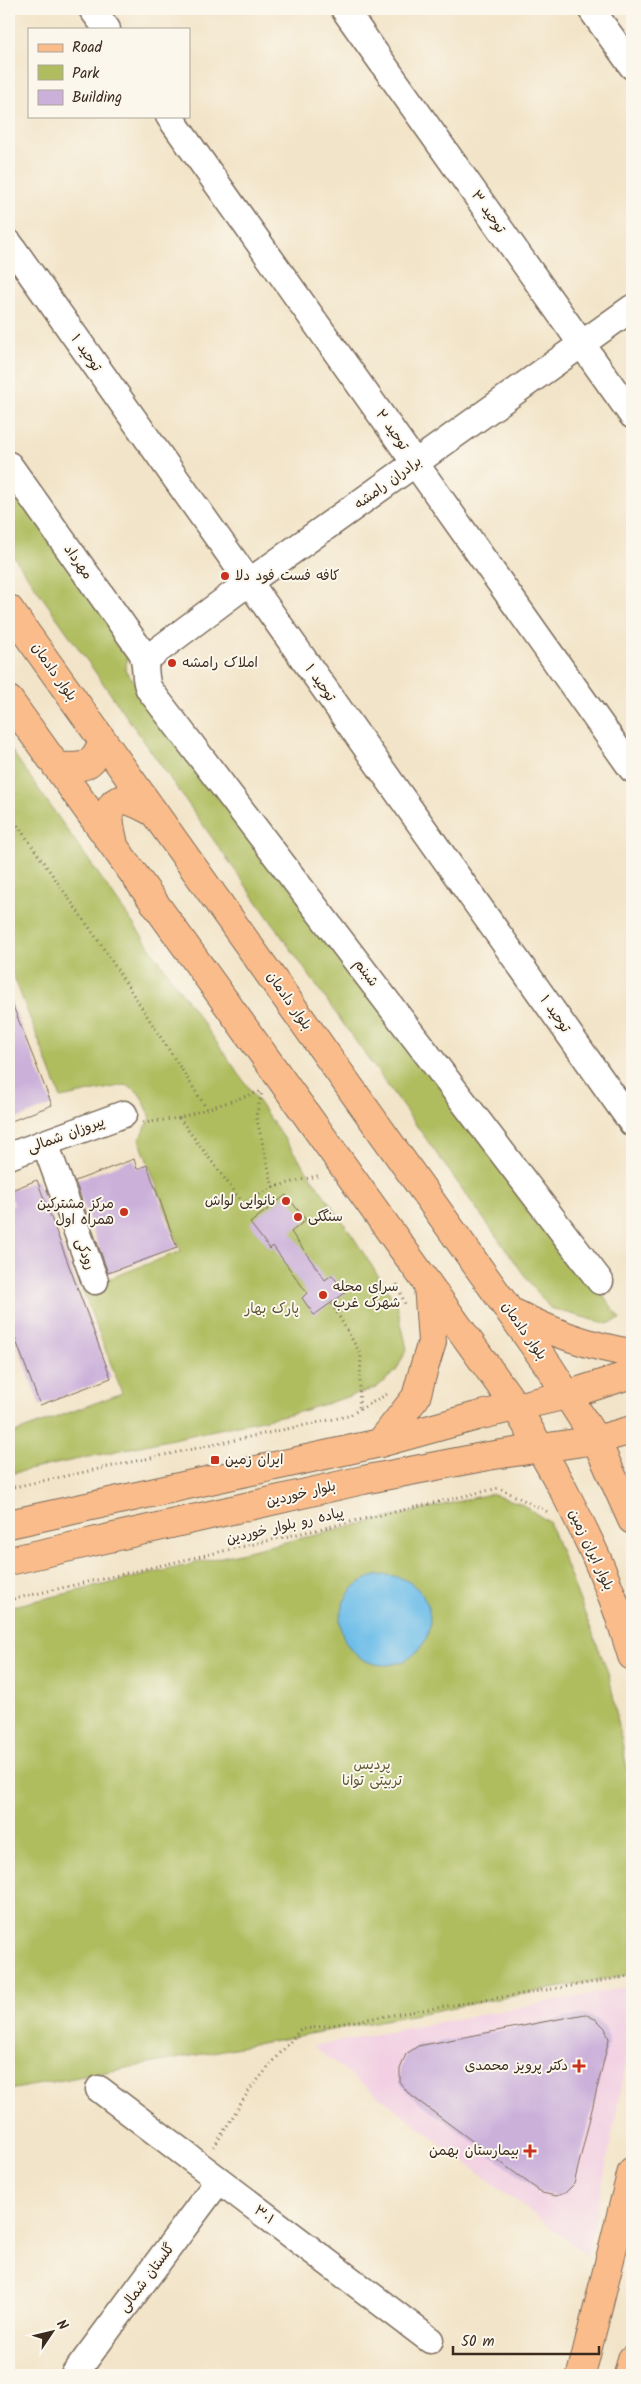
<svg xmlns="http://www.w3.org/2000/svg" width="641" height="2384" font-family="Kalam,'Playpen Sans Arabic',sans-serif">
  <rect width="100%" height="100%" fill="#fbf7ec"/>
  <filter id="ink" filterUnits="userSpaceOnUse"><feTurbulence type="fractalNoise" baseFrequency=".02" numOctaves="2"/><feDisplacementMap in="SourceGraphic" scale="10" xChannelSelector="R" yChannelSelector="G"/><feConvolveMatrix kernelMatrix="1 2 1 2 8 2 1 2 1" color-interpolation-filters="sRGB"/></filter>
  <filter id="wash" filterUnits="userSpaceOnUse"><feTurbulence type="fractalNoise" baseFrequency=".0096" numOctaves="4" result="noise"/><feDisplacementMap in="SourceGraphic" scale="20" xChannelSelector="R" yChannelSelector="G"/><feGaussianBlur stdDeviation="1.12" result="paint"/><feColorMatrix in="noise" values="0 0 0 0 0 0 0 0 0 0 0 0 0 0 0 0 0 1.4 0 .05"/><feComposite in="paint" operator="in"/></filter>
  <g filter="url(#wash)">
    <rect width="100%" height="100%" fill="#f2e4c8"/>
    <!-- built -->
    <path fill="#f2cfe2" d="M 632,1986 L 632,2034 L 588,2256 L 313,2046 Z"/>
    <!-- green -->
    <path fill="#afbd5f" stroke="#75743e" d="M 9,479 L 130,646 L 125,670 L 621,1319 L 607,1324 L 550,1308 L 530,1283 L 359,1046 L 9,550 Z
      M 9,747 L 350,1232 L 397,1305 L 407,1349 L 396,1371 L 376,1388 L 299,1412 L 9,1474 L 9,1435 L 122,1393 L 82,1289 L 181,1251 L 139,1139 L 151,1118 C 144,1103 141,1088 124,1085 L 61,1098 L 9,964 Z
      M 490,1494 L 520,1503 L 549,1522 L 609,1675 L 632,1794 L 632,1974 L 9,2090 L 9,1607 Z"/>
    <!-- water -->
    <path fill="#6ebee9" stroke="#547484" d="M340 1620a45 45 0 1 1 90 0a45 45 0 1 1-90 0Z"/>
    <g id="blocks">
      <!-- building -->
      <path fill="#cbb0da" d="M 9,996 L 52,1105 L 9,1122 Z
        M 134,1159 L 137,1169 L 147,1165 L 177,1248 L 108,1273 L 75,1181 Z
        M 37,1180 L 111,1378 L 40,1405 L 9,1322 L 9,1207 L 14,1205 L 9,1191 Z
        M 286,1195 L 306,1220 L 291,1232 L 325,1280 L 332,1275 L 345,1293 L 314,1315 L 302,1298 L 307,1293 L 273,1246 L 270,1249 L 250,1223 Z
        M 585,2014 L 597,2020 L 605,2028 L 609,2039 L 574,2184 L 565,2193 L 556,2196 L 542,2193 L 409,2094 L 400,2083 L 400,2069 L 406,2054 L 418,2046 Z"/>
    </g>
  </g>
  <g filter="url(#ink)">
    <use href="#blocks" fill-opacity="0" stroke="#7b6b5a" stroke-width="1"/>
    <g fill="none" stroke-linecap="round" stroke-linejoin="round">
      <!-- minor casing -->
      <g stroke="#7b6b5a" stroke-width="29">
        <path id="minor" d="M 92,9 L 107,29
          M 344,9 L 632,415
          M 591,9 L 632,66
          M 169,116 L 632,769
          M 9,243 L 632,1123
          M 9,465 L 141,651 C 148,663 143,677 149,689 L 600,1281
          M 145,660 L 249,582 L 632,308
          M 45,1143 L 95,1281
          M 9,1156 L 124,1114
          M 99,2089 L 430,2340
          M 74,2375 L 219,2180"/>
      </g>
      <!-- major casing -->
      <g stroke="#7b6b5a" stroke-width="30">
        <path id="major" d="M 9,609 L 550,1368 L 596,1440 L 632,1520
          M 9,700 L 516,1407 C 551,1466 586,1527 610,1591 C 619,1612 625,1634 632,1656
          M 56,766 C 84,768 90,769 103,742
          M 114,845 C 112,834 101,800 123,800 C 132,800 145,808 153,812
          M 514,1313 C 554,1333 588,1346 632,1353
          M 380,1443 L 416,1397 L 424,1368 L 432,1342 L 428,1284
          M 9,1524 L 380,1443 L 477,1416 L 567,1395 L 632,1374
          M 9,1561 L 363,1480 L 488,1456 L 596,1440 L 632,1430
          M 581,2375 L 632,2171
          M 628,2375 L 632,2359"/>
      </g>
      <!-- path -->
      <path stroke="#7b6b5a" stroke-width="3" stroke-dasharray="1 4" stroke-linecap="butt" d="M 9,813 L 100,943 L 207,1109
        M 179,1118 L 243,1203 L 273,1187 L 256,1116 L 262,1092
        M 143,1123 L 179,1118 L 262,1091
        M 273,1187 L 321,1175
        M 397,1284 L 405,1304
        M 332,1304 L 361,1355 L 359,1410
        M 9,1488 L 348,1416 L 389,1393
        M 9,1600 L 499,1488 L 548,1512
        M 214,2147 L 250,2089 L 300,2030 L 632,1976"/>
      <!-- minor -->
      <use href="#minor" stroke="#fff" stroke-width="26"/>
      <!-- major -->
      <use href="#major" stroke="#fabc8b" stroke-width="28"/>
    </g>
  </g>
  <!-- markers -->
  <g fill="#c8321e" stroke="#fbf7ec" stroke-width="2">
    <circle cx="225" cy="576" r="5"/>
    <circle cx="172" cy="663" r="5"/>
    <circle cx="286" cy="1201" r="5"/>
    <circle cx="124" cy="1212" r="5"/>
    <circle cx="298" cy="1217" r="5"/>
    <circle cx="323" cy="1295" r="5"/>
    <rect x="210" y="1455" width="10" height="10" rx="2.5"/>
    <path d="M576.5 2058.5h5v5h5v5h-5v5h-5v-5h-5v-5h5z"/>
    <path d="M527.5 2143.5h5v5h5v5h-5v5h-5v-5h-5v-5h5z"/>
  </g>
  <g text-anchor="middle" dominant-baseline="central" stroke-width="4" stroke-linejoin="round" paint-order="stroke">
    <!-- street labels -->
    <g font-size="14" fill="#3b2a1e" stroke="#fbf7ec">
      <text transform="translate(488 212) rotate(55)">توحید ۳</text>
      <text transform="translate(86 353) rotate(55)">توحید ۱</text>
      <text transform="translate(392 430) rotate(55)">توحید ۲</text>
      <text transform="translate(388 483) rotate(-36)">برادران رامشه</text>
      <text transform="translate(78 562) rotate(55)">مهرداد</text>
      <text transform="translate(54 672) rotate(55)">بلوار دادمان</text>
      <text transform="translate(320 683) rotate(55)">توحید ۱</text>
      <text transform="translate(366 973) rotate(53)">شبنم</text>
      <text transform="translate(289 1001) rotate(55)">بلوار دادمان</text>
      <text transform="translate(555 1014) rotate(55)">توحید ۱</text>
      <text transform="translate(66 1135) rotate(-20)">پیروزان شمالی</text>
      <text transform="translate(85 1254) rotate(70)">رودکی</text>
      <text transform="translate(524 1331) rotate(55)">بلوار دادمان</text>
      <text transform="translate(301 1494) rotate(-13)">بلوار خوردین</text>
      <text transform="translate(285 1526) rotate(-13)">پیاده رو بلوار خوردین</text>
      <text transform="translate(591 1550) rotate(65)">بلوار ایران زمین</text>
      <text transform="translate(264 2215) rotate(37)">۳۰۱</text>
      <text transform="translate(147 2278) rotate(-53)">گلستان شمالی</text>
    </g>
    <!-- poi labels -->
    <g font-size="14" fill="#3b2a1e" stroke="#fbf7ec" text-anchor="start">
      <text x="235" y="576">کافه فست فود دلا</text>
      <text x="182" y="663">املاک رامشه</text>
      <text x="276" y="1201" text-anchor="end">نانوایی لواش</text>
      <text x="114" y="1204" text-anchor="end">مرکز مشترکین<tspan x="114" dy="16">همراه اول</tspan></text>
      <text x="308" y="1217">سنگکی</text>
      <text x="333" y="1287">سرای محله<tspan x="333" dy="16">شهرک غرب</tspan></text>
      <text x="225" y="1460">ایران زمین</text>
      <text x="568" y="2066" text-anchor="end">دکتر پرویز محمدی</text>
      <text x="519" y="2151" text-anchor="end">بیمارستان بهمن</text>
    </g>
    <!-- park labels -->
    <g font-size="14" fill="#5e5632" stroke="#fbf7ec">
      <text x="272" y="1309">پارک بهار</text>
      <text x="372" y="1765">پردیس<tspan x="372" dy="16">تربیتی توانا</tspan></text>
    </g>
  </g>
  <!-- margin -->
  <rect width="641" height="2384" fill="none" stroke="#fbf7ec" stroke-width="30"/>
  <!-- legend -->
  <rect x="28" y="28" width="162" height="90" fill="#fbf7ec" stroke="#aea59a"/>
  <rect x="38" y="44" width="25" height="8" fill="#fabc8b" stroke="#aea59a"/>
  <text x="72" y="52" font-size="15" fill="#3b2a1e">Road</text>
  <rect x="38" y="65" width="25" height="15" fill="#afbd5f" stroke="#aea59a"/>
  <text x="72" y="78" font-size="15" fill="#3b2a1e">Park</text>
  <rect x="38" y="90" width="25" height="15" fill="#cbb0da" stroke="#aea59a"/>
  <text x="72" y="102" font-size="15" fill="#3b2a1e">Building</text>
  <!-- north arrow -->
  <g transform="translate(52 2332) rotate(55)" stroke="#fbf7ec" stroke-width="4" paint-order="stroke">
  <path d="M0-4L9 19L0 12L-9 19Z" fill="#3b2a1e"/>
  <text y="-8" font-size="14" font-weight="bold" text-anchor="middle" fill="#3b2a1e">N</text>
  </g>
  <!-- scale -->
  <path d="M453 2346v8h146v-8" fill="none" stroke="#3b2a1e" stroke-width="2.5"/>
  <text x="461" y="2346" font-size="15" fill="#3b2a1e" stroke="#fbf7ec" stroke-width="4" paint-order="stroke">50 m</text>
</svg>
